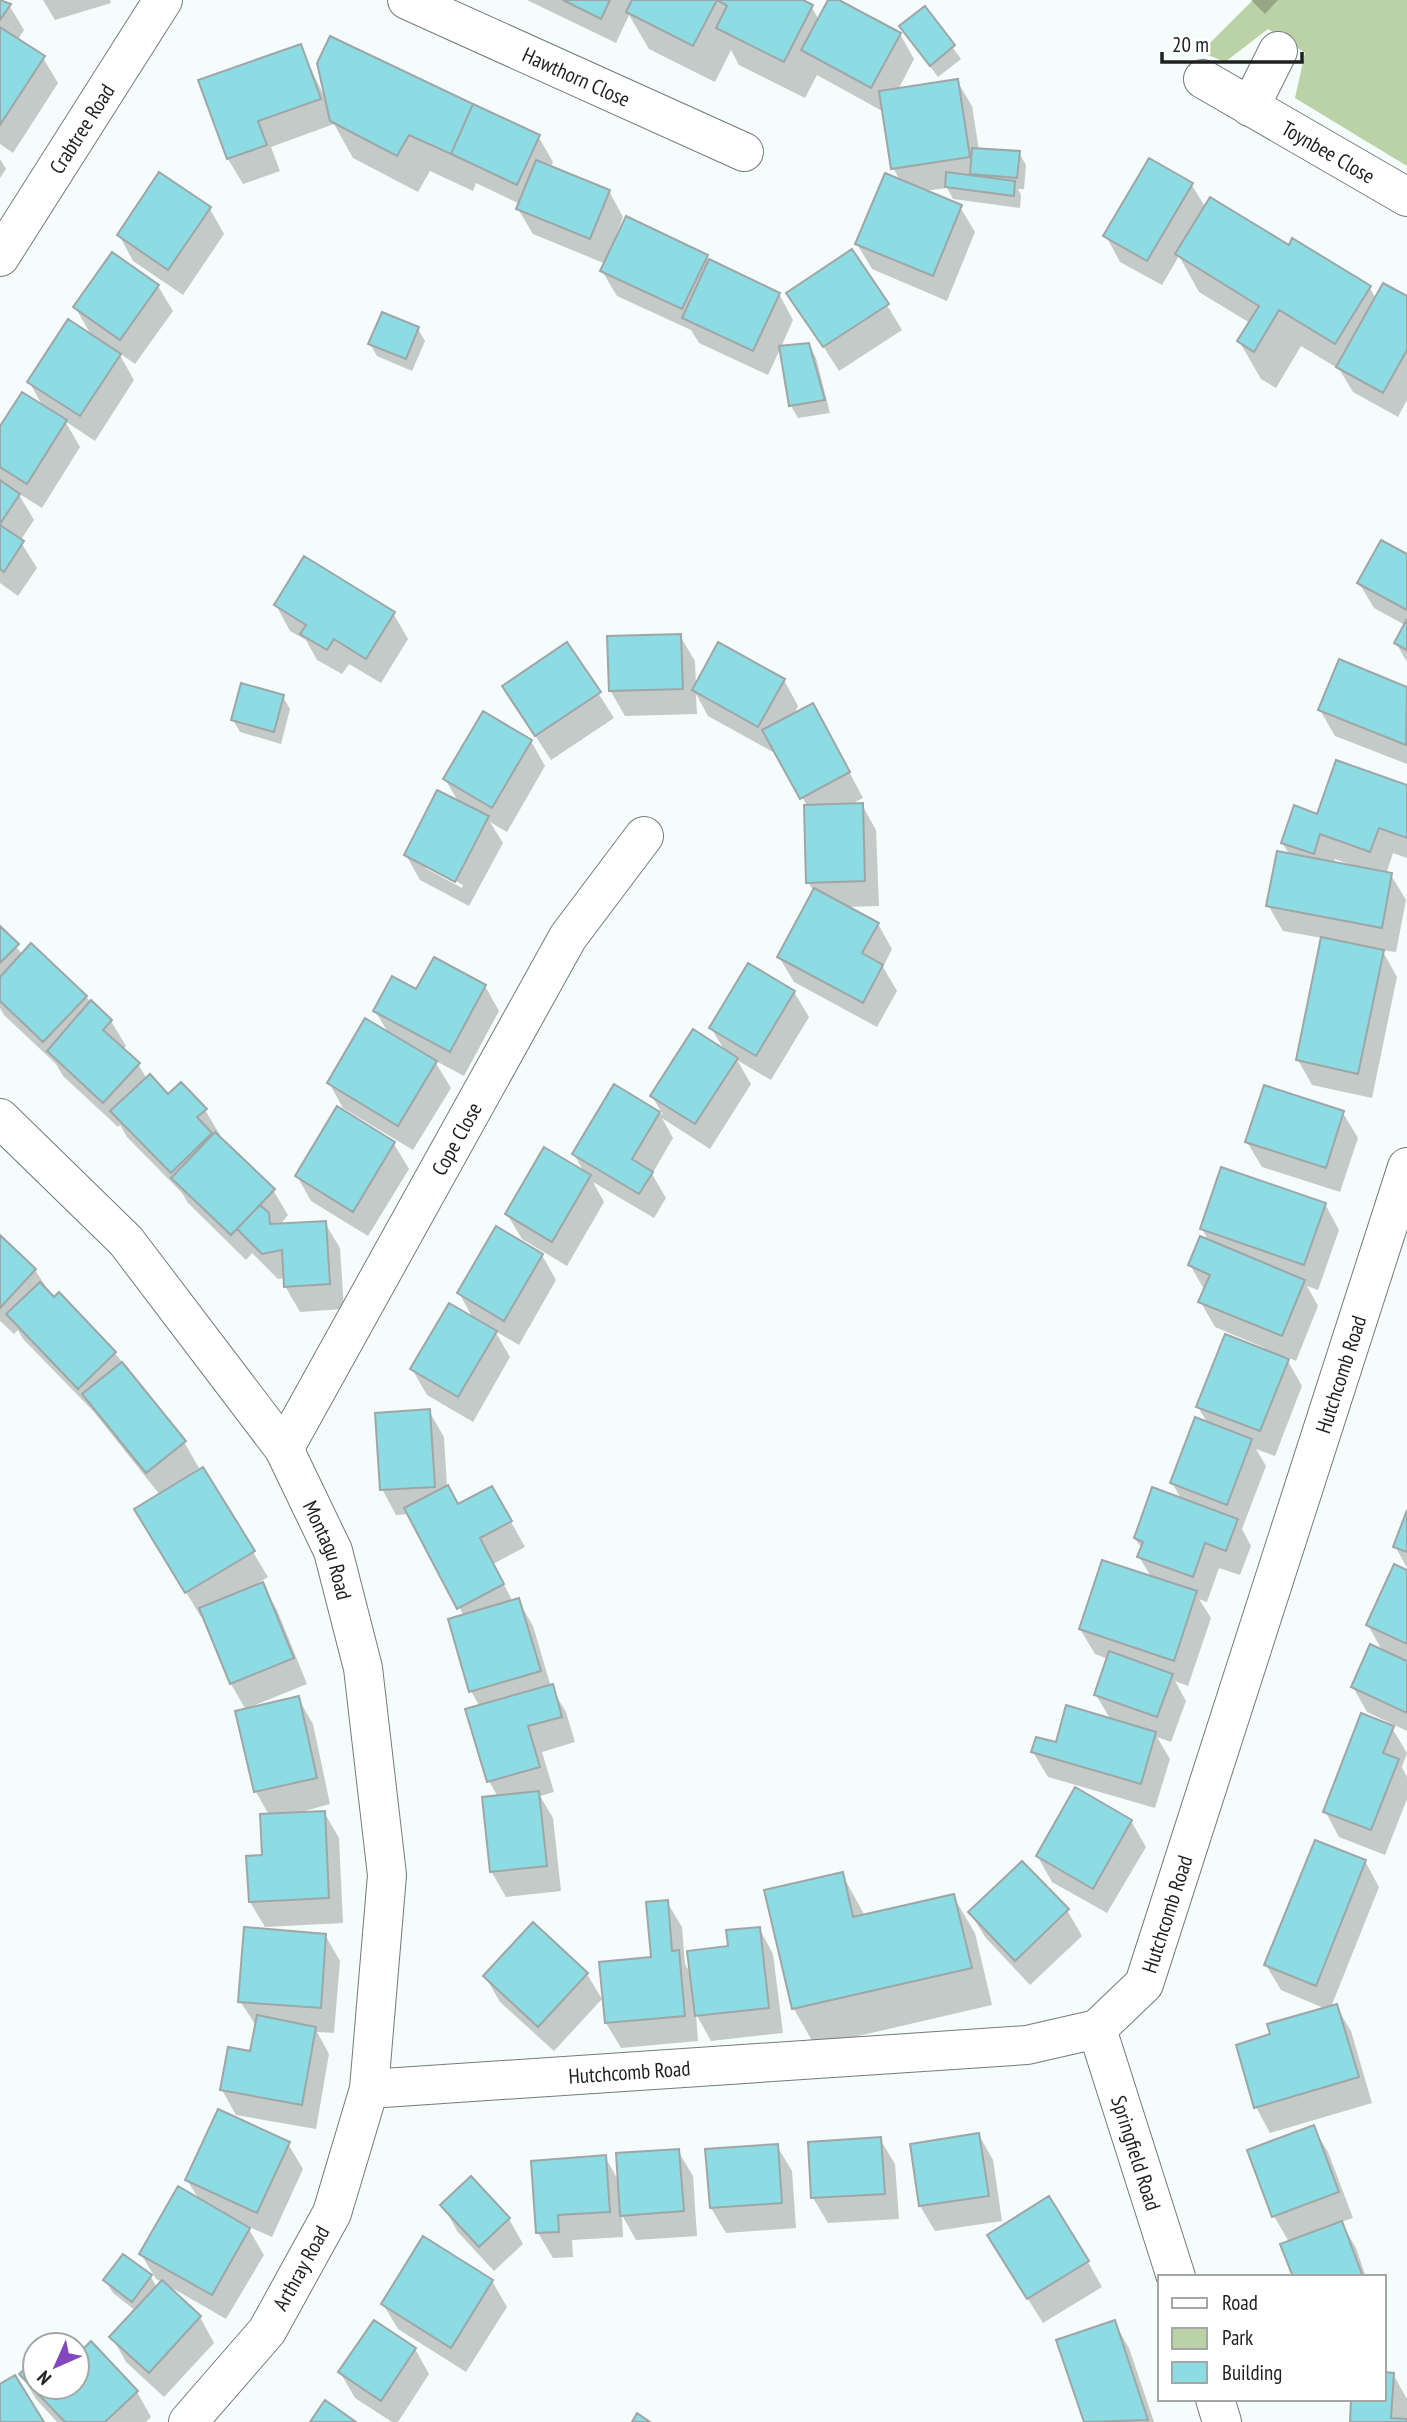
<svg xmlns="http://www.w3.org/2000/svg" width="1407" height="2422" font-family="'PT Sans Narrow',sans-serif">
  <rect width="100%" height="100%" fill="#f4fdfb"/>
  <!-- green -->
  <path fill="#bbd1a6" d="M 1253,0 L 1407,0 L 1407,166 L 1295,98 L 1305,53 L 1268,29 L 1225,62 L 1201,52 Z"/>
  <!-- shadow -->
  <path fill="#0003" fill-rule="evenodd" d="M 0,0 L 9,5 L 24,30 L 17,41 L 43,58 L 58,83 L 13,153 L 0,144 Z
    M 43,0 L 110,0 L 111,3 L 55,20 Z
    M 527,0 L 799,0 L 811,6 L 819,20 L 830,0 L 836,0 L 900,34 L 914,59 L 898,90 L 957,81 L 972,106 L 979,150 L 1019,153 L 1026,165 L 1024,189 L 1018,189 L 1021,195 L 1020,208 L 953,199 L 947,188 L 923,191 L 960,207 L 975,232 L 947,301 L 872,269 L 857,244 L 901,182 L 893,168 L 884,112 L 817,75 L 805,98 L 739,65 L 731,50 L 715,82 L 649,49 L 629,15 L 616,43 Z
    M 1251,0 L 1278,0 L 1265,14 Z
    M 924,8 L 961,59 L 938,77 L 901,27 Z
    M 300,46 L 323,94 L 538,136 L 553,162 L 550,168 L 609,191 L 623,217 L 615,238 L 706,256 L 710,262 L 779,294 L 793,320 L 781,347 L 809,345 L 816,358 L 830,413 L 798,418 L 791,406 L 781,347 L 768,375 L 699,343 L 691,330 L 617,296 L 602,271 L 606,264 L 533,234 L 518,209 L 520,204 L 476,183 L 473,191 L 430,171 L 418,192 L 353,158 L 334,124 L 271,147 L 280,171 L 243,184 L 228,159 L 200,81 Z
    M 0,159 L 6,169 L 0,178 Z
    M 1191,184 L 1206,208 L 1370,288 L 1376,299 L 1407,298 L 1407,400 L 1398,417 L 1353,392 L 1339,369 L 1301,346 L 1276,388 L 1261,379 L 1239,341 L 1250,323 L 1199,292 L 1179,256 L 1162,285 L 1120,262 L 1106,236 Z
    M 210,209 L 224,234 L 183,295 L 133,261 L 119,235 Z
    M 158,286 L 173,311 L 135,364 L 118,352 L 134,380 L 95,441 L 65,421 L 80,447 L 42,508 L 18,493 L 34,520 L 20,541 L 37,568 L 18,596 L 0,583 L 0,430 L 44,408 L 29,382 L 93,338 L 75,307 Z
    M 789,293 L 887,305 L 902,330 L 839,371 Z
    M 418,329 L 425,341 L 412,371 L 377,356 L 370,344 Z
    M 1407,556 L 1407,662 L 1396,643 L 1405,625 L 1374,608 L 1359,583 Z
    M 276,605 L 393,613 L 408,639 L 381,683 L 349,664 L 342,674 L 317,660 L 306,640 L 290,631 Z
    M 680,636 L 695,661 L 696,687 L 784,680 L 798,706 L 793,716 L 827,730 L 863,798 L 850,805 L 862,805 L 876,830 L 879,906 L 846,907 L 878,924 L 892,949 L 883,967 L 897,991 L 877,1027 L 794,982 L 779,957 L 814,892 L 808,882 L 806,804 L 775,749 L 773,752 L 708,716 L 696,694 L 697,714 L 625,716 L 610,690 Z
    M 567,644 L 614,718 L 551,760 L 504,687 Z
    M 1340,661 L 1407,688 L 1407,764 L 1335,736 L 1320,710 Z
    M 283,697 L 290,709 L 281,744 L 240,732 L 233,720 Z
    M 531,741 L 545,766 L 507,832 L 490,822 L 503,843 L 469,906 L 420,880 L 406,855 L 459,803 L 445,779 ZM 425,864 L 463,885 L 462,888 L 425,868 Z
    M 1407,787 L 1407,858 L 1393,853 L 1386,874 L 1391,875 L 1406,900 L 1396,952 L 1382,950 L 1397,977 L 1372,1098 L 1312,1085 L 1298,1060 L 1322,938 L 1283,931 L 1268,905 L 1290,855 L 1282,843 L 1318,816 ZM 1335,859 L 1352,865 L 1352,867 L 1333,864 Z
    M 0,928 L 23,955 L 86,997 L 111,1021 L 126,1046 L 123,1050 L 138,1064 L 147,1079 L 168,1096 L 205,1110 L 220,1135 L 217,1137 L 273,1190 L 288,1215 L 279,1226 L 325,1223 L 340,1248 L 344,1309 L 300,1312 L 285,1286 L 285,1278 L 278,1279 L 252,1253 L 246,1260 L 188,1203 L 182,1193 L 127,1137 L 120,1125 L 118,1127 L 63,1076 L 56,1064 L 4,1015 L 0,1008 Z
    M 485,986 L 499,1011 L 464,1076 L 434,1060 L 451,1088 L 413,1150 L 343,1108 L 329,1083 L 389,1034 L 375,1011 L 417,991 Z
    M 794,992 L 809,1017 L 771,1080 L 737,1060 L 751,1084 L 710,1149 L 662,1118 L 673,1138 L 652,1174 L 666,1198 L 654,1218 L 593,1182 L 604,1202 L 567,1266 L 522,1239 L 507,1214 L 585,1174 L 574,1154 L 614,1086 L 663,1115 L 652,1096 L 725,1051 L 711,1028 Z
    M 1343,1113 L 1358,1138 L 1340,1192 L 1262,1167 L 1247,1142 Z
    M 394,1144 L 409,1169 L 368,1236 L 311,1201 L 297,1176 Z
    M 1325,1204 L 1339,1230 L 1318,1290 L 1307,1286 L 1318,1306 L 1296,1361 L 1285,1356 L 1302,1386 L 1275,1456 L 1256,1449 L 1266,1466 L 1242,1529 L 1251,1546 L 1240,1575 L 1219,1568 L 1207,1602 L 1199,1599 L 1211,1618 L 1188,1686 L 1175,1681 L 1186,1701 L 1171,1742 L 1157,1737 L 1170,1759 L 1155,1808 L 1048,1777 L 1033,1752 L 1111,1720 L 1096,1695 L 1108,1659 L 1095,1654 L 1080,1629 L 1152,1578 L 1139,1557 L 1142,1549 L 1135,1538 L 1182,1500 L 1172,1483 L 1208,1424 L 1198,1407 L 1265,1348 L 1215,1327 L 1200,1301 L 1205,1291 L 1190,1265 L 1209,1241 L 1202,1229 Z
    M 0,1238 L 35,1270 L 54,1299 L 59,1294 L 115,1353 L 184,1442 L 199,1468 L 193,1472 L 253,1552 L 268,1577 L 253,1586 L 262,1585 L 277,1610 L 307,1684 L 250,1707 L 298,1698 L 313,1724 L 330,1804 L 294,1814 L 324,1812 L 339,1838 L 343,1923 L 265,1927 L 250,1902 L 264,1857 L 269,1815 L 256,1792 L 237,1712 L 246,1710 L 231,1684 L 204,1616 L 201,1617 L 151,1534 L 160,1495 L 94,1412 L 23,1339 L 18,1330 L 14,1334 L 0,1321 Z
    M 542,1255 L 556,1280 L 519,1345 L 495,1331 L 510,1357 L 473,1422 L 427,1395 L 412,1369 L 474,1320 L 459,1293 Z
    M 429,1411 L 444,1437 L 447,1487 L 458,1506 L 506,1513 L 525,1547 L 493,1564 L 513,1602 L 518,1600 L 533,1626 L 551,1687 L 566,1712 L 575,1742 L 542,1752 L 554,1792 L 540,1796 L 553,1818 L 561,1891 L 506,1897 L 491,1871 L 498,1797 L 489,1781 L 480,1707 L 471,1691 L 464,1616 L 409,1514 L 396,1515 L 382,1489 Z
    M 1407,1515 L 1407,1568 L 1395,1546 Z
    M 1407,1572 L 1407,1731 L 1367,1712 L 1353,1687 L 1383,1652 L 1368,1625 Z
    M 1392,1728 L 1407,1753 L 1402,1767 L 1407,1777 L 1407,1799 L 1385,1855 L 1339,1837 L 1325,1811 Z
    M 1131,1821 L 1146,1847 L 1107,1913 L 1052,1882 L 1038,1857 Z
    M 1365,1861 L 1379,1887 L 1331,2007 L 1336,2006 L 1351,2031 L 1372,2103 L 1270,2133 L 1256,2107 L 1272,2036 L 1326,2009 L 1281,1990 L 1266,1965 Z
    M 842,1874 L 865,1916 L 953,1896 L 975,1933 L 992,2005 L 815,2046 L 794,2009 L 766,1892 Z
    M 667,1902 L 682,1927 L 685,1964 L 692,1976 L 759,1928 L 773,1954 L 783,2033 L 711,2041 L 696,2014 L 698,2041 L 621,2048 L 606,2023 L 653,1959 Z
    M 1067,1910 L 1082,1936 L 1030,1985 L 985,1937 L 970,1912 Z
    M 533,1924 L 587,1974 L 602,1999 L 554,2051 L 500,2002 L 485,1976 Z
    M 325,1935 L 340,1961 L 334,2033 L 317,2032 L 329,2054 L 316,2129 L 236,2115 L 222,2090 L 252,2053 L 257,2027 L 240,2001 Z
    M 1313,2127 L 1328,2152 L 1353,2218 L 1341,2222 L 1356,2248 L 1366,2277 L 1295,2277 L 1289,2242 L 1274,2216 Z
    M 979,2135 L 993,2160 L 1002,2221 L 935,2231 L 920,2206 Z
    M 880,2139 L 895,2164 L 899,2219 L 828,2223 L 813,2198 Z
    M 288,2144 L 303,2169 L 272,2237 L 247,2226 L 264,2255 L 226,2319 L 167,2285 L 200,2317 L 214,2343 L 164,2397 L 126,2362 L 112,2337 L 136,2311 L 113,2293 L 105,2280 L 123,2256 L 151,2277 L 157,2288 L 162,2282 L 156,2279 L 141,2254 L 200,2201 L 187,2180 Z
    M 777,2146 L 792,2171 L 796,2228 L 726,2233 L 711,2208 L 707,2151 Z
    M 678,2151 L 693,2176 L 697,2236 L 636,2240 L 622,2215 L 623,2237 L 572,2240 L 573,2257 L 553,2258 L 538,2233 L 605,2157 L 620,2183 Z
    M 443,2205 L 509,2219 L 523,2244 L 494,2271 L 457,2231 Z
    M 424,2239 L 492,2281 L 507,2307 L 466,2372 L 398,2329 L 383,2304 Z
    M 1004,2261 L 1088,2262 L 1102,2287 L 1043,2323 Z
    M 1114,2322 L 1129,2348 L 1154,2422 L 1086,2422 L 1058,2341 Z
    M 415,2349 L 429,2374 L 398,2422 L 392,2422 L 355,2398 L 340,2372 Z
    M 77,2357 L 137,2392 L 151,2417 L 146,2422 L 57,2422 L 36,2399 L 21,2374 L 35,2361 L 35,2387 L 77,2387 Z
    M 1393,2374 L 1407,2399 L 1407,2422 L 1352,2422 L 1384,2399 Z"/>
  <!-- building -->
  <path fill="#8ddbe3" stroke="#9ea6a7" stroke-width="2" d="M 0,0 L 11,4 L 0,20 Z
    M 563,0 L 610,0 L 601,19 Z
    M 632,0 L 803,0 L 813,5 L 784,62 L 716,28 L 727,6 L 717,0 L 693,46 L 626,12 Z
    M 828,0 L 839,0 L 901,33 L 871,88 L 801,50 Z
    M 925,6 L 955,45 L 930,66 L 899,26 Z
    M 0,27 L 45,56 L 0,125 Z
    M 330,36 L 473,104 L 451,154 L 409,135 L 397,156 L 330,121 L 317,63 Z
    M 301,44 L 321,99 L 258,121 L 267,145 L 227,159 L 198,80 Z
    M 958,79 L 970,157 L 891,169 L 879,91 Z
    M 473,104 L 540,135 L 517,185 L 451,154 Z
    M 972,148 L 1020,151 L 1017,178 L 970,174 Z
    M 1149,158 L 1193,183 L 1147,261 L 1103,236 Z
    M 536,160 L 610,190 L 590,239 L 516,209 Z
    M 159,172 L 211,207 L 168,270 L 117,235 Z
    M 946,172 L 1015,181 L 1014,196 L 945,187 Z
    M 885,173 L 962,205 L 933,276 L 855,244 Z
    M 1210,197 L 1289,245 L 1292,238 L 1371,286 L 1335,344 L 1279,310 L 1254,352 L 1237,341 L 1259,306 L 1175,254 Z
    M 626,216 L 708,255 L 682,309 L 600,271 Z
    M 852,249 L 889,304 L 823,347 L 786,293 Z
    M 112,252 L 159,285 L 120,340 L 73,307 Z
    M 709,259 L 780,293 L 753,351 L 682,318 Z
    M 1383,283 L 1407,296 L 1407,350 L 1383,393 L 1336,367 Z
    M 382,312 L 419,327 L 406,359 L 368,344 Z
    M 68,319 L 121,354 L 80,416 L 27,382 Z
    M 809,343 L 825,400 L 789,406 L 779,346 Z
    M 22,392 L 67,420 L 27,484 L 0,467 L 0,426 Z
    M 0,480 L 20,494 L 0,524 Z
    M 0,525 L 24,541 L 4,572 L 0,569 Z
    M 1381,540 L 1407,554 L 1407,610 L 1357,583 Z
    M 304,556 L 395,612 L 366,659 L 334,639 L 327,650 L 300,634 L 306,625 L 274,605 Z
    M 1407,619 L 1407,650 L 1394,643 Z
    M 681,634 L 683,689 L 609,691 L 607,636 Z
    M 567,642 L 601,692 L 535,736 L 502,686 Z
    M 718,642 L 785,679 L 758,727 L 692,690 Z
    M 1339,659 L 1407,687 L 1406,745 L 1318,710 Z
    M 241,683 L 284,695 L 274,732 L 231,720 Z
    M 813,703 L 850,772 L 800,799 L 762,730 Z
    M 483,711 L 532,740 L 492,808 L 443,779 Z
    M 1336,760 L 1407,785 L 1407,838 L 1379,828 L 1370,852 L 1320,834 L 1314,854 L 1281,843 L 1294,805 L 1317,814 Z
    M 437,790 L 489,816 L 455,882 L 404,855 Z
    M 863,803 L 865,881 L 806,883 L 804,805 Z
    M 1277,851 L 1392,873 L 1382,928 L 1266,906 Z
    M 814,888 L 879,923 L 862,953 L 883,965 L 863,1003 L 777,957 Z
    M 0,926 L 19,944 L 0,963 Z
    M 1321,937 L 1384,950 L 1358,1074 L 1296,1060 Z
    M 31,943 L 87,996 L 43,1042 L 0,1001 L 0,977 Z
    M 434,957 L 486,985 L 450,1052 L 373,1011 L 392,976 L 416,989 Z
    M 748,963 L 795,991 L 756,1056 L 709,1028 Z
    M 91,1000 L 112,1020 L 103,1030 L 140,1063 L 103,1103 L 47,1051 Z
    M 365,1018 L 437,1061 L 398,1126 L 327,1083 Z
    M 693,1029 L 738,1058 L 695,1124 L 650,1096 Z
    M 150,1074 L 168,1094 L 181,1082 L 207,1109 L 197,1117 L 212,1133 L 171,1173 L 110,1111 Z
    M 614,1084 L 660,1112 L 632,1159 L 653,1172 L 639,1194 L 572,1154 Z
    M 1264,1085 L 1344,1111 L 1326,1168 L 1245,1142 Z
    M 337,1106 L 395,1142 L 353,1212 L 295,1176 Z
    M 215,1132 L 275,1189 L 231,1235 L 171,1178 Z
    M 544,1147 L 591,1175 L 552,1242 L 505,1214 Z
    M 1221,1167 L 1326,1203 L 1304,1265 L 1200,1229 Z
    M 260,1205 L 269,1213 L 270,1224 L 326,1221 L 330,1284 L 284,1287 L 282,1250 L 262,1254 L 237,1229 Z
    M 496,1226 L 543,1254 L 504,1321 L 457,1293 Z
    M 0,1235 L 36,1269 L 0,1308 Z
    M 1200,1236 L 1305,1280 L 1282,1336 L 1198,1302 L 1210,1275 L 1188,1265 Z
    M 40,1282 L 54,1297 L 59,1292 L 116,1352 L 78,1389 L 6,1314 Z
    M 449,1303 L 497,1331 L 458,1397 L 410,1369 Z
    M 1225,1334 L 1289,1359 L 1260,1431 L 1196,1407 Z
    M 122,1362 L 186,1441 L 146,1473 L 82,1394 Z
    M 430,1409 L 435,1487 L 380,1490 L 375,1413 Z
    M 1195,1417 L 1252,1439 L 1227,1505 L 1170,1483 Z
    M 203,1467 L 255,1551 L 185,1593 L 134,1509 Z
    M 448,1485 L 458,1504 L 492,1486 L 512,1521 L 480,1538 L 504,1584 L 457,1609 L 404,1508 Z
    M 1152,1487 L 1238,1519 L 1226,1551 L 1205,1543 L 1193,1577 L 1137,1557 L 1143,1542 L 1134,1538 Z
    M 1407,1510 L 1407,1552 L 1393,1547 Z
    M 1102,1560 L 1197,1591 L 1174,1661 L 1079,1629 Z
    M 1394,1564 L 1407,1570 L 1407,1644 L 1366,1625 Z
    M 263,1582 L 294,1658 L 230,1684 L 199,1608 Z
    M 519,1598 L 541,1671 L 469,1692 L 448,1619 Z
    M 1370,1644 L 1407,1661 L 1407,1713 L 1351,1687 Z
    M 1109,1651 L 1173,1674 L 1157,1717 L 1094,1695 Z
    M 553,1684 L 562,1717 L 528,1726 L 540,1767 L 487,1782 L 465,1709 Z
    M 299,1696 L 317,1778 L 254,1792 L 235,1711 Z
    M 1066,1705 L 1156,1732 L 1141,1784 L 1031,1752 L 1036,1737 L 1056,1742 Z
    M 1361,1713 L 1394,1726 L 1383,1753 L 1399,1759 L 1371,1830 L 1323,1812 Z
    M 1075,1787 L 1132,1820 L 1093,1889 L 1036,1856 Z
    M 539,1791 L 547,1866 L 490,1872 L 482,1797 Z
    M 325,1811 L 329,1898 L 249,1902 L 246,1856 L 262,1855 L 260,1814 Z
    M 1315,1840 L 1366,1860 L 1316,1986 L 1264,1965 Z
    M 1022,1861 L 1069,1909 L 1015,1961 L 968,1912 Z
    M 843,1872 L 853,1917 L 954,1894 L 972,1968 L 792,2009 L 764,1890 Z
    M 668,1900 L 672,1951 L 679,1950 L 685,2016 L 605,2023 L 599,1962 L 651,1957 L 646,1902 Z
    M 533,1922 L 588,1973 L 538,2027 L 483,1976 Z
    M 244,1927 L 326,1934 L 321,2008 L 238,2002 Z
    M 760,1927 L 769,2008 L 695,2016 L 687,1951 L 728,1946 L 726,1930 Z
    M 1337,2004 L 1359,2077 L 1254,2108 L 1236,2045 L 1270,2034 L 1267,2024 Z
    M 257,2015 L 316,2027 L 302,2105 L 220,2090 L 228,2047 L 250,2051 Z
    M 218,2109 L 290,2142 L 257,2213 L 185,2180 Z
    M 1314,2125 L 1339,2192 L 1272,2217 L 1247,2150 Z
    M 979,2133 L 989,2196 L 919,2206 L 910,2144 Z
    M 881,2137 L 885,2194 L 811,2198 L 808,2142 Z
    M 778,2144 L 782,2203 L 710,2208 L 705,2149 Z
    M 679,2149 L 684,2211 L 620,2216 L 616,2153 Z
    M 606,2155 L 610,2212 L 558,2215 L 559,2232 L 536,2233 L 531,2161 Z
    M 471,2176 L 510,2218 L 479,2247 L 440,2205 Z
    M 178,2186 L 250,2228 L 212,2295 L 139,2254 Z
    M 1049,2196 L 1089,2261 L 1027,2299 L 987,2235 Z
    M 1342,2221 L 1363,2277 L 1293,2277 L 1280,2244 Z
    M 423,2236 L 493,2280 L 451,2348 L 381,2304 Z
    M 123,2254 L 152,2275 L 132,2302 L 103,2280 Z
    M 162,2280 L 201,2316 L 149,2373 L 109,2337 Z
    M 374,2320 L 416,2348 L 381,2401 L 338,2372 Z
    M 1115,2320 L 1148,2420 L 1084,2422 L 1056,2340 Z
    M 91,2341 L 138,2391 L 105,2422 L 65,2422 L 19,2374 L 35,2359 L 35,2387 L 77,2387 L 77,2355 Z
    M 1384,2372 L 1394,2373 L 1391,2418 L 1407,2419 L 1407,2422 L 1350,2422 L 1351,2399 L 1384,2399 Z
    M 15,2375 L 44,2422 L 0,2422 L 0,2384 Z
    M 325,2400 L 356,2422 L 310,2422 Z
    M 637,2413 L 650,2422 L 632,2422 Z"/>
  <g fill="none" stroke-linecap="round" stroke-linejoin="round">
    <!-- minor casing -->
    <g stroke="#747b79" stroke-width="40">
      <g id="minor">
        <path id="s1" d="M 407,0 L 744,152"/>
        <path id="s2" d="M 1203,79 L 1407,197"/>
        <path d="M 1250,107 L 1278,51"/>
        <path id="s3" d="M 0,257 L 163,0"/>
        <path id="s4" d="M 0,1118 L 126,1241 L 284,1449 L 333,1551 L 363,1668 L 387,1875 L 369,2089 L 332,2213 L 267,2331 L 188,2422"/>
        <path id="s5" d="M 284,1449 L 568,937 L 644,836"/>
        <path id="s6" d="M 1097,2029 L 1176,2277"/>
        <path id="s7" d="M 369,2089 L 1027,2045 L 1097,2029 L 1144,1984 L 1407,1167"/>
        <path d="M 1215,2399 L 1222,2422"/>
      </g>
    </g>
    <!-- minor -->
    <use href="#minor" stroke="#fff" stroke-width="38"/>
  </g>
  <g text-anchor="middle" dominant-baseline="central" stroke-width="7" stroke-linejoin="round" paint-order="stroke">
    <!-- street labels -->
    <g font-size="21" fill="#1e2120" stroke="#fff">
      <text stroke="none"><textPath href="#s1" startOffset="186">Hawthorn Close</textPath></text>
      <text stroke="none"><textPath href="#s3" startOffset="152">Crabtree Road</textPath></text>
      <text stroke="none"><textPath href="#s2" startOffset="145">Toynbee Close</textPath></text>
      <text stroke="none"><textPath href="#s5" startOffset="355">Cope Close</textPath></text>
      <text stroke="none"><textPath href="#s7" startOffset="1437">Hutchcomb Road</textPath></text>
      <text stroke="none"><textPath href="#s4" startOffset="548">Montagu Road</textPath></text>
      <text stroke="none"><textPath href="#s7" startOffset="870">Hutchcomb Road</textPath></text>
      <text stroke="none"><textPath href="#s7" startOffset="261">Hutchcomb Road</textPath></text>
      <text stroke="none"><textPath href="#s6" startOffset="130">Springfield Road</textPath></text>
      <text transform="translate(301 2268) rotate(-61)">Arthray Road</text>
    </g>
  </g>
  <!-- legend -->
  <rect x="1158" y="2275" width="228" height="126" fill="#ffffff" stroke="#a5a6a6" stroke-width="2"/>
  <rect x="1172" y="2298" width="35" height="10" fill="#ffffff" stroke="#a5a6a6" stroke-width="2"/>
  <text x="1222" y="2310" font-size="21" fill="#1e2120">Road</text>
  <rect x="1172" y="2328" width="35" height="21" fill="#bbd1a6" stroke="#a5a6a6" stroke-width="2"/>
  <text x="1222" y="2345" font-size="21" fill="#1e2120">Park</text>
  <rect x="1172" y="2362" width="35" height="21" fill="#8ddbe3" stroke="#a5a6a6" stroke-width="2"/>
  <text x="1222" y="2380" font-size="21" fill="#1e2120">Building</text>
  <!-- north arrow -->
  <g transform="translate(56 2366) rotate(225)"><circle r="33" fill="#ffffff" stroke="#a5a6a6" stroke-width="2"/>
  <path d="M0-5L12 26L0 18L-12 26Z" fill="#8448be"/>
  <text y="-10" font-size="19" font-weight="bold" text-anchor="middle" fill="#1e2120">N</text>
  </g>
  <!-- scale -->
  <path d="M1162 52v10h140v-10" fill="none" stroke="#1e2120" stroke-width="3.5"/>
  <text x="1172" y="52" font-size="21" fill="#1e2120" stroke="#ffffff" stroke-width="5" paint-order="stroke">20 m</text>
</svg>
